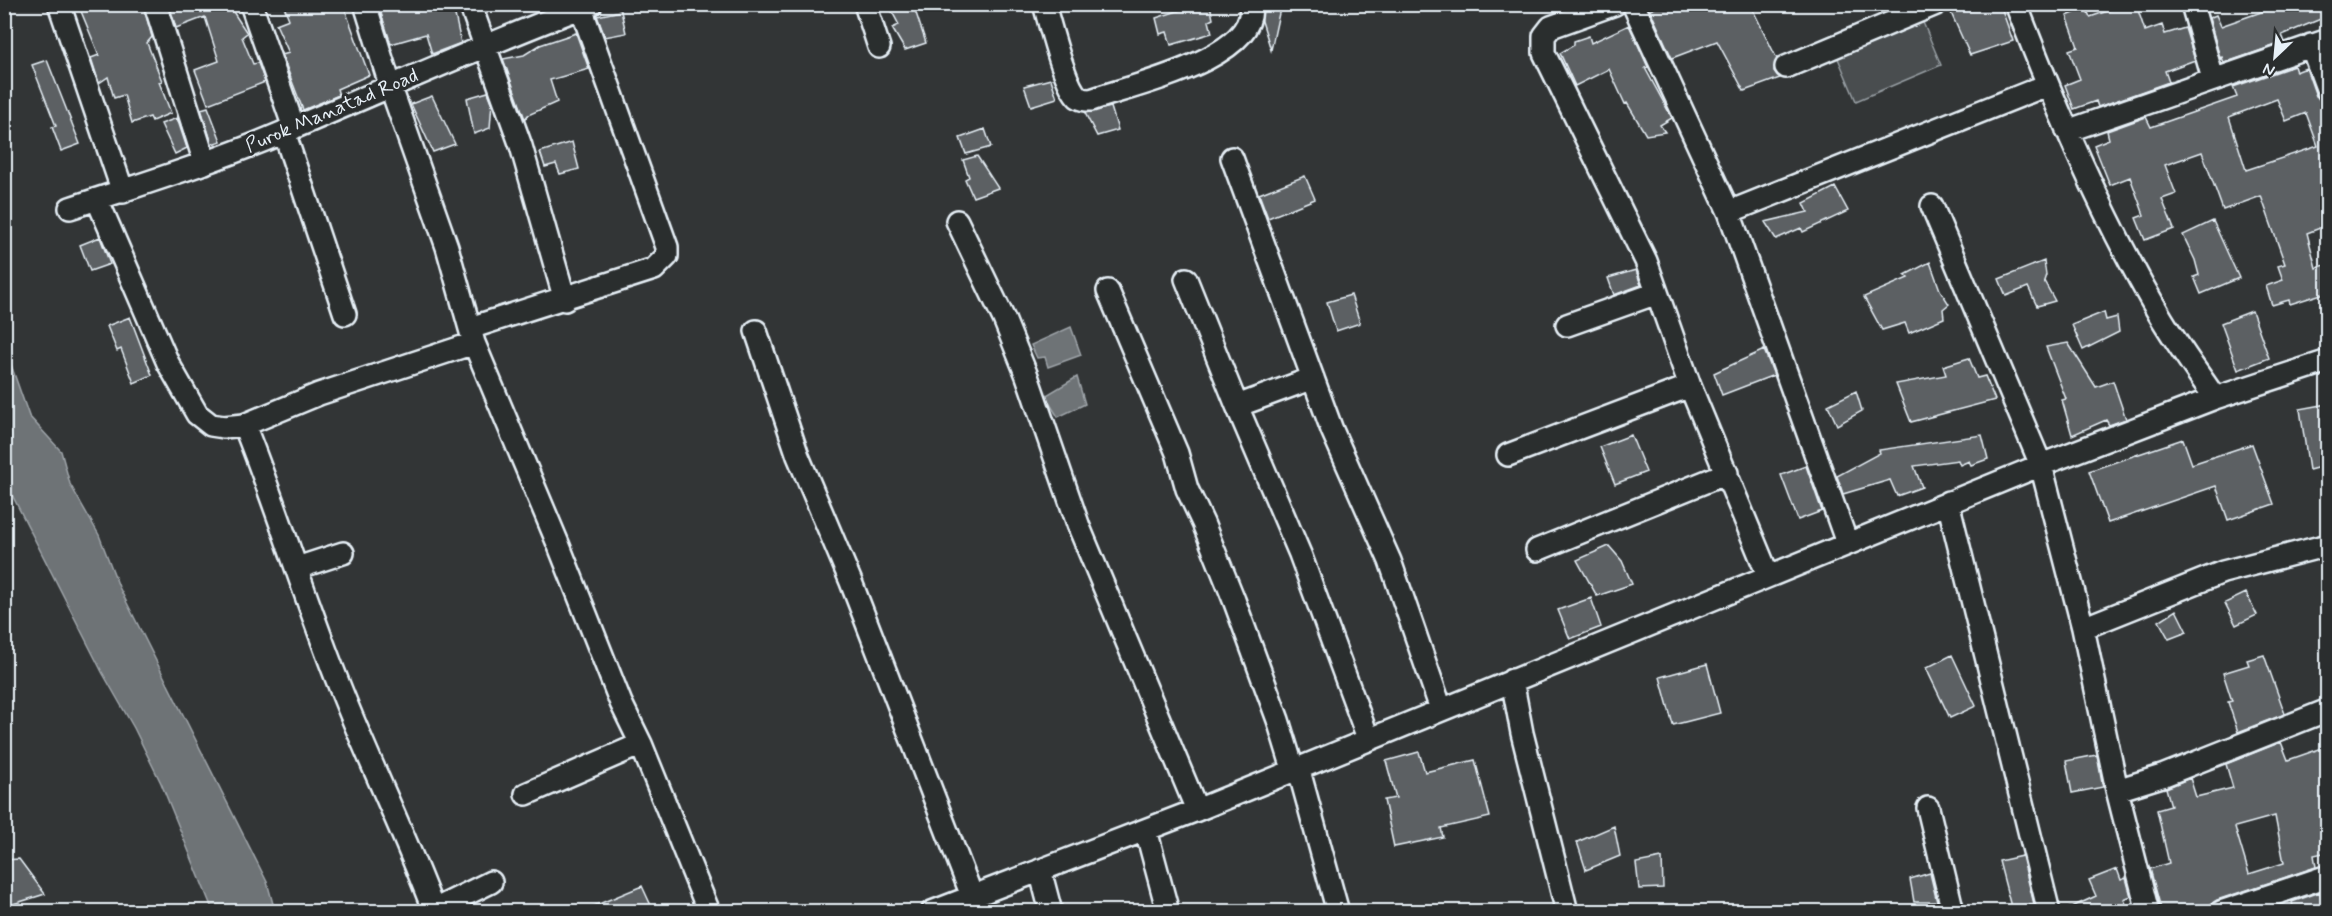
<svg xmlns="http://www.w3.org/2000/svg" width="2332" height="916" font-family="Mynerve,sans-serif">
  <rect width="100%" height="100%" fill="#323536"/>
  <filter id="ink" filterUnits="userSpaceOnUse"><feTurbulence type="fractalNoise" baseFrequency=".0167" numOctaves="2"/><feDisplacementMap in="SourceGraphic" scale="12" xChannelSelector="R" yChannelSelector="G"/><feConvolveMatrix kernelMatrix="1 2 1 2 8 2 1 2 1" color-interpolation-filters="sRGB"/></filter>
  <g filter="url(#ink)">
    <!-- green -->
    <path fill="#494d4f" stroke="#989fa4" stroke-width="1.5" d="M 1922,20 L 1941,65 L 1856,101 L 1837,56 Z"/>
    <!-- water -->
    <path fill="#6e7376" stroke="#9fa5aa" stroke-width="1.5" d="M 1071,327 L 1081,355 L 1048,367 L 1045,357 L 1037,358 L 1031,345 Z
      M 4,345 L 29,416 L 61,451 L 70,484 L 99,535 L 119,587 L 267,882 L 275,911 L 213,911 L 161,783 L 134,728 L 102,672 L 7,485 L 4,464 Z
      M 1077,377 L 1085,404 L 1058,417 L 1045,396 Z"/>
    <!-- building -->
    <path fill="#5c6063" stroke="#e8f1f8" stroke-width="1.5" fill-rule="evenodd" d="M 78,4 L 143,4 L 152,37 L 147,43 L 162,81 L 159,82 L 171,113 L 152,121 L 150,117 L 132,123 L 124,95 L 114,98 L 108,77 L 99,83 L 91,58 L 99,55 Z
      M 169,4 L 233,4 L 230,7 L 247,33 L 242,37 L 253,64 L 258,63 L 265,82 L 208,104 L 195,70 L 219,61 L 205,17 L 176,28 Z
      M 283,4 L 343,4 L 369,75 L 337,89 L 339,95 L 303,110 L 282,55 L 289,53 L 276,24 L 289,19 Z
      M 378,4 L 404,4 L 406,9 L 438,4 L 455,15 L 461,43 L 432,54 L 426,34 L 391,44 Z
      M 888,4 L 913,4 L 926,43 L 905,50 L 892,28 L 899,25 Z
      M 1199,4 L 1210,5 L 1213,19 L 1209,21 L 1212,33 L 1171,45 L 1167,32 L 1160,34 L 1156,18 Z
      M 1263,4 L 1281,4 L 1271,50 L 1261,18 Z
      M 1663,4 L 1750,4 L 1777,59 L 1774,71 L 1780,78 L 1744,91 L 1717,41 L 1672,58 L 1650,10 Z
      M 1973,4 L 2000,4 L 2013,41 L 1970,55 L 1951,13 Z
      M 2128,4 L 2136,4 L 2145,31 L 2162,25 L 2165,34 L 2185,28 L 2195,60 L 2165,71 L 2169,82 L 2098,107 L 2096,101 L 2074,109 L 2065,85 L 2080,79 L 2069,50 L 2078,47 L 2067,16 L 2086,8 L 2090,17 Z
      M 2262,4 L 2328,4 L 2328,16 L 2282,35 L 2285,42 L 2224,63 L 2222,57 L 2220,58 L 2209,18 L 2216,15 L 2221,26 L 2264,11 Z
      M 621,11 L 626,33 L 605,37 L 597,16 Z
      M 1629,25 L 1648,67 L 1645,68 L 1672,118 L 1660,125 L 1665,132 L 1646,135 L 1627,103 L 1625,104 L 1609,69 L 1575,86 L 1560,53 L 1574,45 L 1574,41 L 1589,36 L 1591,43 Z
      M 576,33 L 589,69 L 550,80 L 557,102 L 528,115 L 525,119 L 503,59 L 524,55 L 540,45 Z
      M 47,60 L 80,144 L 61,151 L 52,127 L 56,126 L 32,65 Z
      M 2294,66 L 2296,72 L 2306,68 L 2316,96 L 2328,103 L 2328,225 L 2307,233 L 2316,268 L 2328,264 L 2328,292 L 2290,304 L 2289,300 L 2272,305 L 2266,286 L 2283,280 L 2278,266 L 2285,264 L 2261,196 L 2223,210 L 2202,152 L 2165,165 L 2176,194 L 2162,199 L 2174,229 L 2145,240 L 2136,218 L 2144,215 L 2130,177 L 2110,185 L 2094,145 L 2109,139 L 2107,131 L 2146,117 L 2151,127 L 2237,97 L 2233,87 ZM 2277,99 L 2286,121 L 2306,113 L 2318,146 L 2246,170 L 2229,117 Z
      M 1051,79 L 1057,98 L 1031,106 L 1024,86 Z
      M 488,92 L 492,102 L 490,128 L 474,134 L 467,98 Z
      M 432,96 L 455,144 L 433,152 L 411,104 Z
      M 208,107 L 221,141 L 212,144 L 201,109 Z
      M 1111,107 L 1118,130 L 1097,136 L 1085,113 Z
      M 177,118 L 187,148 L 175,154 L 161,124 Z
      M 985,129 L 991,147 L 966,154 L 960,138 Z
      M 572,142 L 579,169 L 560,174 L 556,164 L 545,167 L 540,152 Z
      M 977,156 L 998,188 L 973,197 L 965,179 L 969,177 L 963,160 Z
      M 1305,176 L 1315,199 L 1268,218 L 1259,194 Z
      M 1835,187 L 1848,211 L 1803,232 L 1801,228 L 1776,239 L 1765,222 L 1808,212 L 1804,203 Z
      M 2213,221 L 2239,278 L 2201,294 L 2194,277 L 2199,275 L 2195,260 L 2183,235 Z
      M 100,237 L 110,264 L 90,271 L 80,245 Z
      M 2044,261 L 2046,275 L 2044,281 L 2055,301 L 2037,306 L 2028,287 L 2006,296 L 1999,279 Z
      M 1930,262 L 1940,290 L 1949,304 L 1943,309 L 1944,318 L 1909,333 L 1905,323 L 1882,330 L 1864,297 L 1908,278 L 1905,275 Z
      M 1636,270 L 1641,285 L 1614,295 L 1608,278 Z
      M 1351,295 L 1360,323 L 1336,331 L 1327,302 Z
      M 2252,311 L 2269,358 L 2238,370 L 2221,323 Z
      M 2104,312 L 2106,320 L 2117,317 L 2119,332 L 2083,350 L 2072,325 Z
      M 130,317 L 152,375 L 134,383 L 121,349 L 117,351 L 107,326 Z
      M 2068,343 L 2096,387 L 2113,381 L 2126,419 L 2109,425 L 2106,420 L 2072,435 L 2062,400 L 2066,399 L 2046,347 Z
      M 1764,350 L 1774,375 L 1722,395 L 1714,373 Z
      M 1969,358 L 1977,378 L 1985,376 L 1995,400 L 1911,422 L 1896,384 L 1946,375 L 1943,366 Z
      M 1856,391 L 1862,411 L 1837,425 L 1828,405 Z
      M 2328,404 L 2328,465 L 2309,470 L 2300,409 Z
      M 1631,435 L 1646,472 L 1615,484 L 1600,447 Z
      M 1982,435 L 1988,459 L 1971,465 L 1969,461 L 1960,465 L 1958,460 L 1914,466 L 1922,487 L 1897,496 L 1890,480 L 1843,494 L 1837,476 L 1880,453 L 1879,450 Z
      M 2183,439 L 2192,464 L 2252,444 L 2274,504 L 2228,520 L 2216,486 L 2108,523 L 2089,471 Z
      M 1806,466 L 1822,511 L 1798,520 L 1781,475 Z
      M 1609,546 L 1622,561 L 1632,584 L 1597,596 L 1577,560 Z
      M 2246,593 L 2257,615 L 2236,625 L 2225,603 Z
      M 1591,598 L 1601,627 L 1570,639 L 1558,610 Z
      M 2176,610 L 2187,632 L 2169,639 L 2159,621 Z
      M 1952,655 L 1976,706 L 1950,718 L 1926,668 Z
      M 2264,655 L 2285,714 L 2238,732 L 2228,702 L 2232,701 L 2223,673 L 2249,665 L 2247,660 Z
      M 1707,664 L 1720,713 L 1673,725 L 1660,677 Z
      M 2281,742 L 2288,760 L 2328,746 L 2328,852 L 2314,855 L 2316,867 L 2217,900 L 2211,904 L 2209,912 L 2162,912 L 2150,869 L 2169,863 L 2157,810 L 2171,806 L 2166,788 L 2190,778 L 2196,797 L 2233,788 L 2226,764 ZM 2275,816 L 2284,863 L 2249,874 L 2235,827 Z
      M 1419,752 L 1425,772 L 1475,760 L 1490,817 L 1441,828 L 1443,837 L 1394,847 L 1384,800 L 1396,798 L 1386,761 Z
      M 2097,755 L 2103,787 L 2072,793 L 2066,761 Z
      M 1614,826 L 1620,856 L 1586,870 L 1577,842 Z
      M 2022,856 L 2034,904 L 2011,907 L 1999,861 Z
      M 1662,858 L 1663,888 L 1639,889 L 1636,863 Z
      M 19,859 L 45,894 L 10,905 L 4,893 L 4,860 Z
      M 2117,869 L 2121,880 L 2126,878 L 2131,896 L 2124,899 L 2129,912 L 2061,912 L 2096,896 L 2089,880 Z
      M 1930,873 L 1937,902 L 1914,902 L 1910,879 Z
      M 642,886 L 654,912 L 582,912 L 582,911 Z
      M 2320,892 L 2325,912 L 2294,912 L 2292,902 Z"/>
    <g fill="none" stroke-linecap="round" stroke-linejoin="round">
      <!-- minor casing -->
      <g stroke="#e8f1f8" stroke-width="26">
        <path id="minor" d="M 59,4 L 123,192
          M 155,4 L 205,163
          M 251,4 L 294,128
          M 365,4 L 391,88 L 447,247 L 474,343 L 559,546 L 621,703 L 641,744 L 709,912
          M 470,4 L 521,146 L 565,300
          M 865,4 L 879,47
          M 1044,4 C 1050,24 1064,84 1078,97 C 1082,100 1086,100 1091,100 C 1130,86 1261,58 1250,4
          M 1615,4 L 1551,27 L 1544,36 L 1544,53 L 1646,261 L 1690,386 L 1768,575
          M 1633,4 L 1729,212 L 2047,85
          M 2016,4 C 2057,111 2102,216 2159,314 C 2176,343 2196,370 2215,398
          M 2192,4 L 2213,79
          M 2311,45 L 2328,91
          M 1786,67 L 1936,4
          M 2067,131 L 2328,40
          M 284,132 L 345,314
          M 1232,158 L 1332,430 L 1390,561 L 1441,709
          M 97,199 L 168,363 L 197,414 L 211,425 L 224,427 L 244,425 C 279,512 306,603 341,690 C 370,764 406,836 434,912
          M 1932,206 L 2041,465 L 2083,628 L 2117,790 L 2148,912
          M 70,208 C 142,184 214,162 284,132 C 386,89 487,43 591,4
          M 1729,212 L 1847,543
          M 957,221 L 1004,319 L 1027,376 L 1079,527 L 1197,810
          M 1186,279 L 1237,406
          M 1108,291 L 1177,453 L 1187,489 L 1203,523 L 1234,600 L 1278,720 L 1293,769
          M 1567,325 L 1657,293
          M 470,328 L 654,269 L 667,256 L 667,247 L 581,8
          M 756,331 L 798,456 L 851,582 L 972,896
          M 1313,378 L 1237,406 L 1300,554 L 1368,738
          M 244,425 L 319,394 L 474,343
          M 1508,455 L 1690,386
          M 1948,502 L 2049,912
          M 1537,550 L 1727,473
          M 297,568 L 343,553
          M 2083,628 L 2223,572 L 2328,545
          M 1512,680 L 1522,733 L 1567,912
          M 1298,767 L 1338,912
          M 2117,790 L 2162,776 L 2328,710
          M 526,794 L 641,744
          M 1928,808 L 1953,912
          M 1146,830 L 1168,912
          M 1040,870 L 1051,912
          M 434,910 L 491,882
          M 932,912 L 1197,810 L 2041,465 L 2215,398 L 2328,361
          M 2221,912 L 2328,876"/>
      </g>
      <!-- minor -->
      <use href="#minor" stroke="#2a2d2e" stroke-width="21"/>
    </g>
  </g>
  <g text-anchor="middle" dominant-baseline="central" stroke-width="6" stroke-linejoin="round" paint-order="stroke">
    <!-- street labels -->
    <g font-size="20" fill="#e8f1f8" stroke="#2a2d2e">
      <text transform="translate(332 111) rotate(-23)">Purok Manatad Road</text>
    </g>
  </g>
  <!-- margin -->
  <rect width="2332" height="916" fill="none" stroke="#2a2d2e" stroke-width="24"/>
  <rect x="12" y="12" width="2308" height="892" fill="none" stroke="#e8f1f8" stroke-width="2" filter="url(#ink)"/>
  <!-- north arrow -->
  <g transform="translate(2275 57) rotate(206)" stroke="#2a2d2e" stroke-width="4.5" paint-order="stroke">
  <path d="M0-4.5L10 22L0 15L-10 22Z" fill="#e8f1f8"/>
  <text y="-9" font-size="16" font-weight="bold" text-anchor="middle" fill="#e8f1f8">N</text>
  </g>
</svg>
